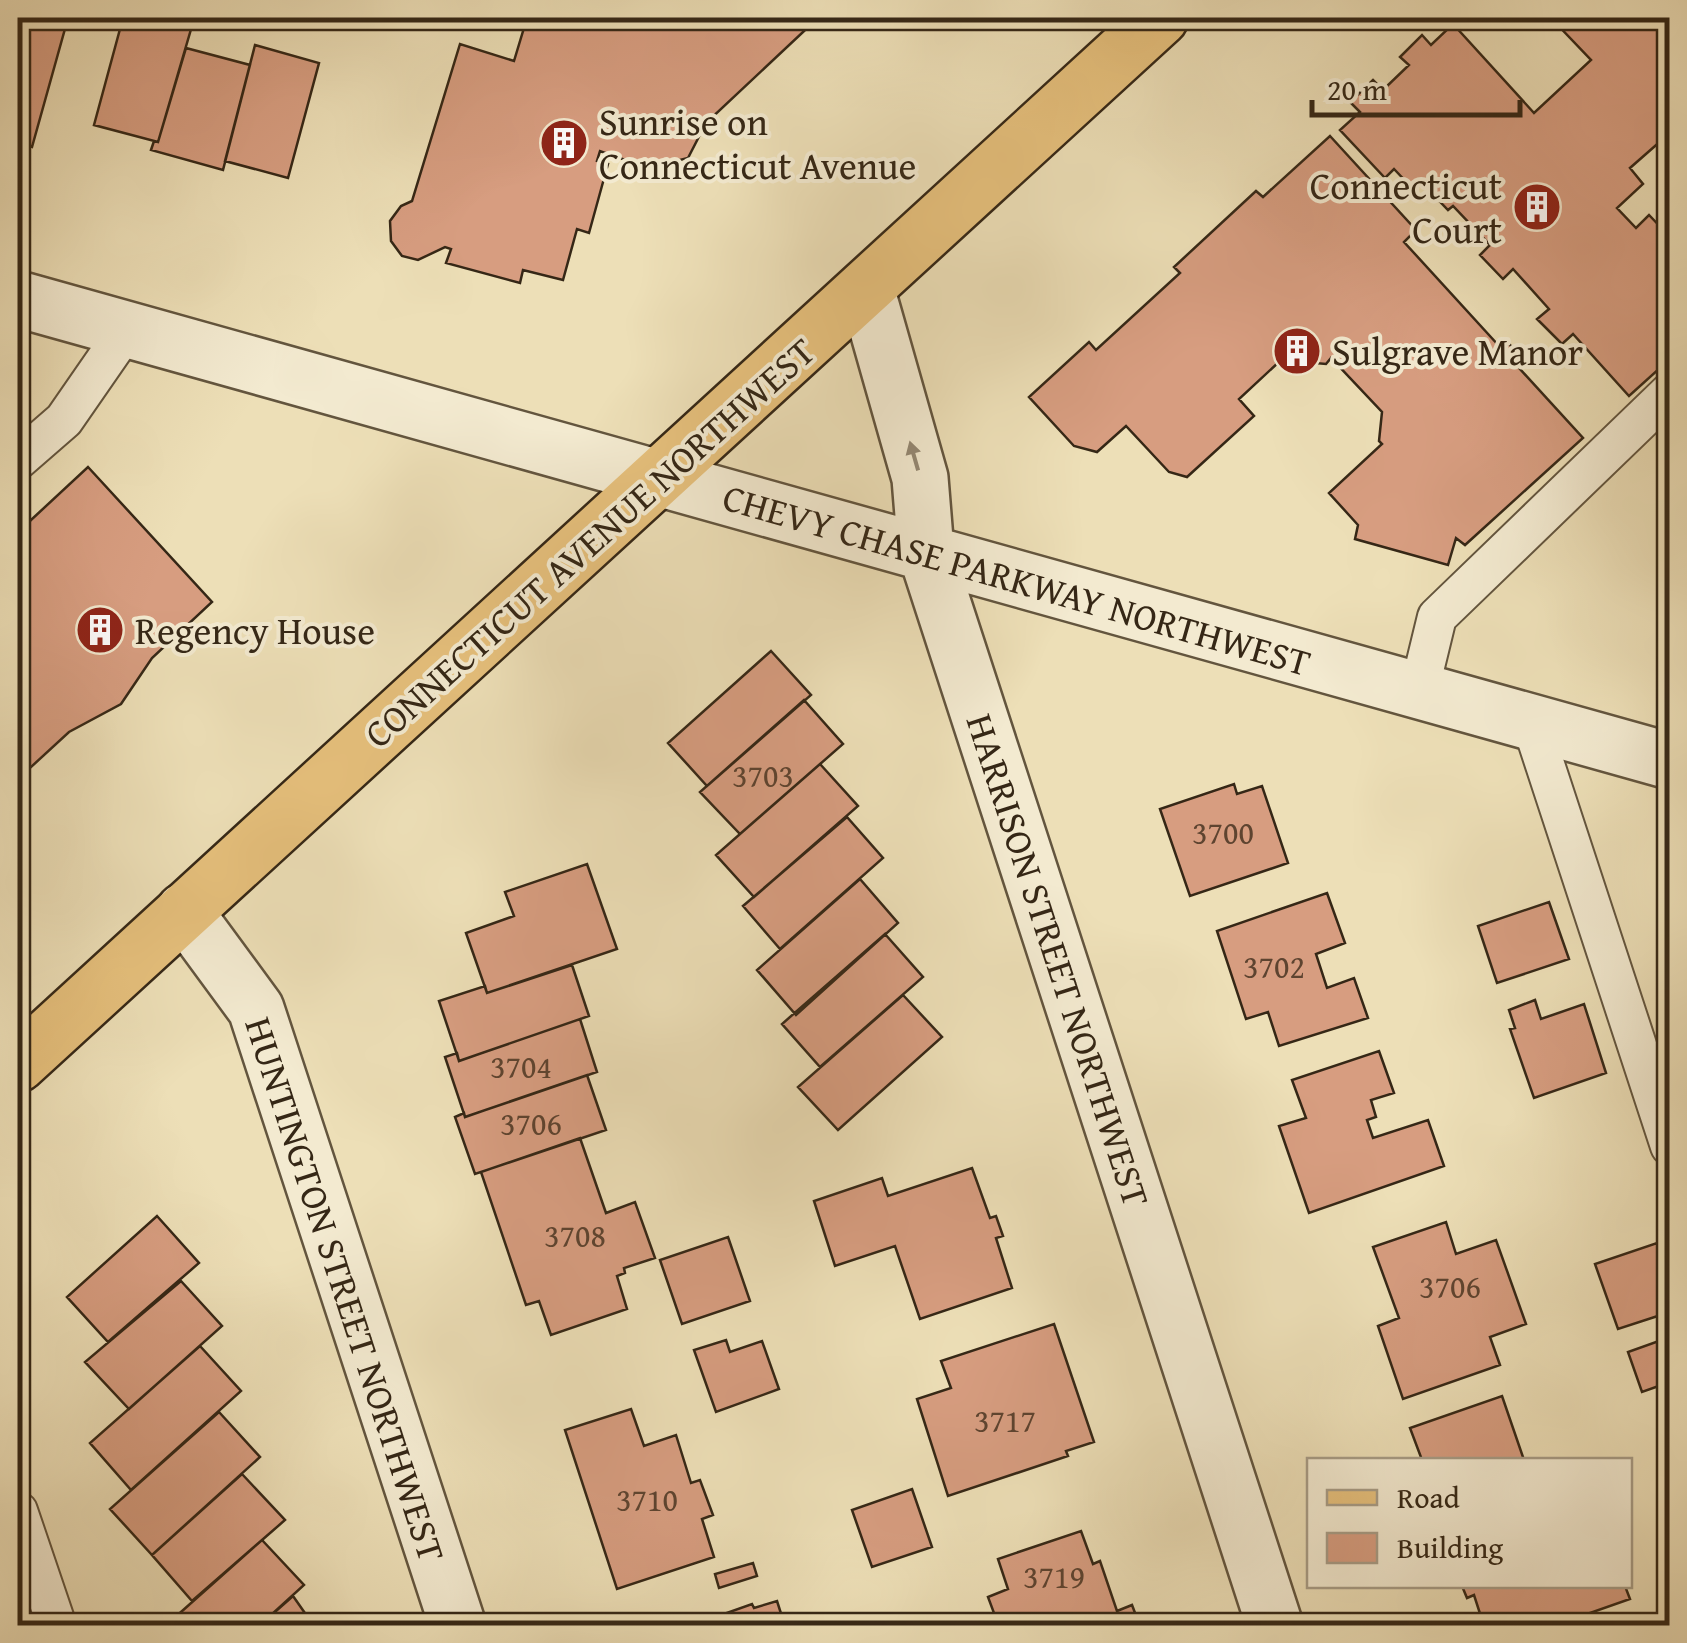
<svg xmlns="http://www.w3.org/2000/svg" width="1687" height="1643" font-family="'Gentium Book Plus',serif">
  <rect width="100%" height="100%" fill="#eddfb7"/>
  <filter id="stains"><feTurbulence type="fractalNoise" baseFrequency=".002" numOctaves="4"/><feColorMatrix values="0 0 0 0 .2 0 0 0 0 .09 0 0 0 0 .02 0 0 0 .5 -.17"/></filter>
  <radialGradient id="worn" r=".72"><stop offset=".6" stop-color="#630" stop-opacity="0"/><stop offset="1" stop-color="#630" stop-opacity=".3"/></radialGradient>
  <!-- building -->
  <path fill="#d79d80" stroke="#352716" stroke-width="2.5" d="M 18,18 L 68,18 L 32,147 L 18,143 Z
    M 123,18 L 194,19 L 158,142 L 94,125 Z
    M 527,18 L 818,18 L 706,123 L 688,158 L 648,168 L 600,151 L 597,161 L 608,164 L 589,233 L 577,229 L 563,280 L 523,270 L 520,283 L 446,263 L 451,249 L 445,247 L 418,260 L 402,256 L 391,241 L 390,221 L 401,206 L 412,201 L 460,44 L 514,61 Z
    M 1551,18 L 1670,18 L 1670,146 L 1663,139 L 1630,168 L 1643,184 L 1617,208 L 1636,228 L 1649,215 L 1670,237 L 1670,247 L 1660,255 L 1670,265 L 1670,359 L 1629,396 L 1573,334 L 1562,344 L 1537,319 L 1549,309 L 1513,269 L 1503,279 L 1480,255 L 1490,245 L 1453,206 L 1448,210 L 1422,183 L 1414,190 L 1394,169 L 1385,178 L 1340,130 L 1360,112 L 1350,102 L 1373,80 L 1383,90 L 1409,65 L 1400,57 L 1422,35 L 1431,45 L 1453,24 L 1534,113 L 1591,60 Z
    M 255,45 L 319,63 L 288,178 L 225,161 Z
    M 186,48 L 250,65 L 223,170 L 151,150 L 154,141 L 158,142 Z
    M 1330,136 L 1416,230 L 1404,242 L 1500,347 L 1506,341 L 1517,352 L 1510,358 L 1583,438 L 1465,545 L 1456,538 L 1448,565 L 1355,539 L 1358,525 L 1329,493 L 1382,444 L 1379,441 L 1382,412 L 1331,358 L 1326,364 L 1281,360 L 1239,399 L 1254,416 L 1187,477 L 1169,472 L 1126,426 L 1097,452 L 1074,446 L 1029,397 L 1089,342 L 1096,350 L 1180,273 L 1174,267 L 1256,191 L 1263,197 Z
    M 88,467 L 212,602 L 152,658 L 121,704 L 69,732 L 18,779 L 18,518 L 23,513 L 31,520 Z
    M 771,651 L 811,695 L 707,786 L 668,743 Z
    M 804,700 L 843,744 L 740,834 L 700,792 Z
    M 820,764 L 858,806 L 754,897 L 716,855 Z
    M 1234,784 L 1237,794 L 1262,786 L 1288,863 L 1190,896 L 1160,809 Z
    M 847,817 L 883,858 L 780,949 L 743,906 Z
    M 587,864 L 617,949 L 487,993 L 466,933 L 514,916 L 505,892 Z
    M 860,879 L 898,923 L 796,1015 L 757,970 Z
    M 1327,893 L 1345,943 L 1316,954 L 1327,988 L 1354,978 L 1368,1018 L 1279,1046 L 1268,1012 L 1246,1019 L 1217,931 Z
    M 1549,902 L 1569,959 L 1497,983 L 1478,926 Z
    M 885,934 L 923,977 L 820,1067 L 782,1024 Z
    M 572,965 L 589,1016 L 459,1061 L 439,1001 L 485,986 L 487,993 Z
    M 903,995 L 942,1037 L 838,1130 L 798,1087 Z
    M 1535,1000 L 1541,1019 L 1584,1004 L 1606,1073 L 1534,1098 L 1510,1029 L 1515,1028 L 1509,1010 Z
    M 580,1019 L 597,1072 L 465,1117 L 445,1057 L 457,1053 L 459,1061 Z
    M 1379,1051 L 1394,1093 L 1371,1100 L 1376,1117 L 1367,1120 L 1373,1138 L 1428,1120 L 1444,1166 L 1309,1213 L 1279,1126 L 1306,1118 L 1292,1080 Z
    M 587,1075 L 606,1130 L 475,1174 L 455,1117 L 464,1113 L 465,1117 Z
    M 580,1138 L 606,1213 L 635,1202 L 655,1258 L 624,1268 L 625,1273 L 617,1276 L 627,1309 L 551,1335 L 539,1301 L 526,1305 L 481,1172 Z
    M 972,1168 L 990,1218 L 996,1216 L 1003,1236 L 996,1238 L 1012,1288 L 920,1319 L 895,1246 L 835,1266 L 814,1201 L 882,1178 L 888,1196 Z
    M 157,1216 L 199,1263 L 108,1342 L 67,1297 Z
    M 1446,1222 L 1456,1254 L 1496,1240 L 1526,1324 L 1490,1337 L 1500,1365 L 1403,1399 L 1378,1326 L 1399,1318 L 1373,1247 Z
    M 728,1237 L 750,1301 L 682,1324 L 660,1260 Z
    M 1657,1243 L 1670,1280 L 1670,1312 L 1618,1329 L 1595,1264 Z
    M 181,1281 L 222,1326 L 129,1409 L 85,1362 Z
    M 1054,1324 L 1094,1442 L 1066,1451 L 1068,1456 L 948,1496 L 917,1399 L 951,1388 L 941,1361 Z
    M 1670,1337 L 1670,1382 L 1642,1392 L 1628,1352 Z
    M 726,1340 L 730,1352 L 762,1341 L 779,1389 L 716,1412 L 694,1350 Z
    M 200,1346 L 241,1391 L 131,1490 L 90,1443 Z
    M 1502,1396 L 1524,1460 L 1422,1460 L 1410,1428 Z
    M 631,1409 L 644,1446 L 676,1435 L 691,1483 L 700,1480 L 713,1515 L 702,1519 L 714,1557 L 617,1589 L 565,1430 Z
    M 219,1412 L 260,1457 L 152,1555 L 110,1509 Z
    M 242,1474 L 285,1520 L 192,1601 L 152,1555 Z
    M 912,1489 L 932,1547 L 872,1567 L 852,1510 Z
    M 1081,1531 L 1093,1564 L 1100,1561 L 1117,1611 L 1132,1605 L 1140,1626 L 964,1626 L 994,1613 L 988,1597 L 1008,1589 L 998,1559 Z
    M 262,1540 L 304,1585 L 259,1626 L 177,1626 L 172,1620 Z
    M 753,1563 L 757,1576 L 719,1588 L 715,1574 Z
    M 1462,1586 L 1625,1586 L 1630,1599 L 1553,1626 L 1484,1626 L 1474,1595 L 1467,1598 Z
    M 293,1596 L 314,1626 L 259,1626 Z
    M 777,1601 L 785,1626 L 690,1626 L 752,1604 L 754,1608 Z"/>
  <g fill="none" stroke-linecap="round" stroke-linejoin="round">
    <!-- lane casing -->
    <g stroke="#63553e" stroke-width="42">
      <path id="lane" d="M 18,460 L 64,420 L 127,329
        M 1419,691 L 1437,617 L 1670,392
        M 1531,722 L 1670,1146
        M 18,1511 L 57,1626"/>
    </g>
    <!-- street casing -->
    <g stroke="#63553e" stroke-width="60">
      <path id="street" d="M 866,288 L 920,478 L 926,552 L 1275,1626
        M 18,299 L 1670,761
        M 184,911 L 256,1009 L 458,1626"/>
    </g>
    <!-- primary casing -->
    <g stroke="#352716" stroke-width="60">
      <path id="primary" d="M 18,1064 L 1160,18"/>
    </g>
    <!-- lane -->
    <use href="#lane" stroke="#f3ead0" stroke-width="38"/>
    <!-- street -->
    <use href="#street" stroke="#f3ead0" stroke-width="55"/>
    <!-- primary -->
    <use href="#primary" stroke="#e6c07c" stroke-width="55"/>
  </g>
  <!-- one-way arrows -->
  <defs><path id="oneway-solid" d="M-6-.8H1V-3.2L6.5 0L1 3.2V.8H-6Z" transform="scale(2.5)"/></defs>
  <use fill="#948873" href="#oneway-solid" transform="translate(914 456) rotate(-106)"/>
  <!-- icons -->
  <defs>
    <g id="building-disc" transform="scale(2.5)"><circle r="9.5" fill="#8f2418" stroke="#f3ead0"/><path d="M-4-6H4V6H1V3H-1V6H-4ZM-2.5-4.3h1.7v1.8h-1.7ZM.8-4.3h1.7v1.8H.8ZM-2.5-1h1.7V.8h-1.7ZM.8-1h1.7V.8H.8Z" fill="#fff"/></g>
  </defs>
  <g fill-rule="evenodd">
    <use href="#building-disc" x="564" y="143"/>
    <use href="#building-disc" x="1537" y="207"/>
    <use href="#building-disc" x="1297" y="351"/>
    <use href="#building-disc" x="100" y="630"/>
  </g>
  <g text-anchor="middle" dominant-baseline="central" stroke-width="8" stroke-linejoin="round" paint-order="stroke">
    <!-- number labels -->
    <g font-size="32" fill="#5e4430">
      <text x="763" y="775">3703</text>
      <text x="1223" y="832">3700</text>
      <text x="1274" y="966">3702</text>
      <text x="521" y="1066">3704</text>
      <text x="531" y="1123">3706</text>
      <text x="575" y="1235">3708</text>
      <text x="1450" y="1286">3706</text>
      <text x="1005" y="1420">3717</text>
      <text x="647" y="1499">3710</text>
      <text x="1054" y="1576">3719</text>
    </g>
    <!-- poi labels -->
    <g font-size="38" fill="#352716" stroke="#f3ead0" text-anchor="start">
      <text x="599" y="121">Sunrise on<tspan x="599" dy="44">Connecticut Avenue</tspan></text>
      <text x="1502" y="185" text-anchor="end">Connecticut<tspan x="1502" dy="44">Court</tspan></text>
      <text x="1332" y="351">Sulgrave Manor</text>
      <text x="135" y="630">Regency House</text>
    </g>
    <!-- street labels -->
    <g font-size="38" fill="#352716" stroke="#f3ead0">
      <text transform="translate(589 542) rotate(-42)">CONNECTICUT AVENUE NORTHWEST</text>
      <text transform="translate(1017 579) rotate(16)">CHEVY CHASE PARKWAY NORTHWEST</text>
      <text transform="translate(1059 960) rotate(72)">HARRISON STREET NORTHWEST</text>
      <text transform="translate(346 1289) rotate(72)">HUNTINGTON STREET NORTHWEST</text>
    </g>
  </g>
  <!-- margin -->
  <rect width="1687" height="1643" fill="none" stroke="#eddfb7" stroke-width="60"/>
  <rect x="20" y="20" width="1647" height="1603" fill="none" stroke="#352716" stroke-width="5"/>
  <rect x="30" y="30" width="1627" height="1583" fill="none" stroke="#352716" stroke-width="2.5"/>
  <!-- legend -->
  <rect x="1307" y="1458" width="325" height="130" fill="#f3ead0" stroke="#a79c86" stroke-width="2.5"/>
  <rect x="1327" y="1490" width="50" height="15" fill="#e6c07c" stroke="#a79c86" stroke-width="2.5"/>
  <text x="1397" y="1508" font-size="30" fill="#352716">Road</text>
  <rect x="1327" y="1533" width="50" height="30" fill="#d79d80" stroke="#a79c86" stroke-width="2.5"/>
  <text x="1397" y="1558" font-size="30" fill="#352716">Building</text>
  <!-- scale -->
  <path d="M1312 100v15h208v-15" fill="none" stroke="#352716" stroke-width="5"/>
  <text x="1327" y="100" font-size="30" fill="#352716" stroke="#f3ead0" stroke-width="8" paint-order="stroke">20 m</text>
  <rect width="100%" height="100%" filter="url(#stains)"/>
  <rect width="100%" height="100%" fill="url(#worn)"/>
</svg>
